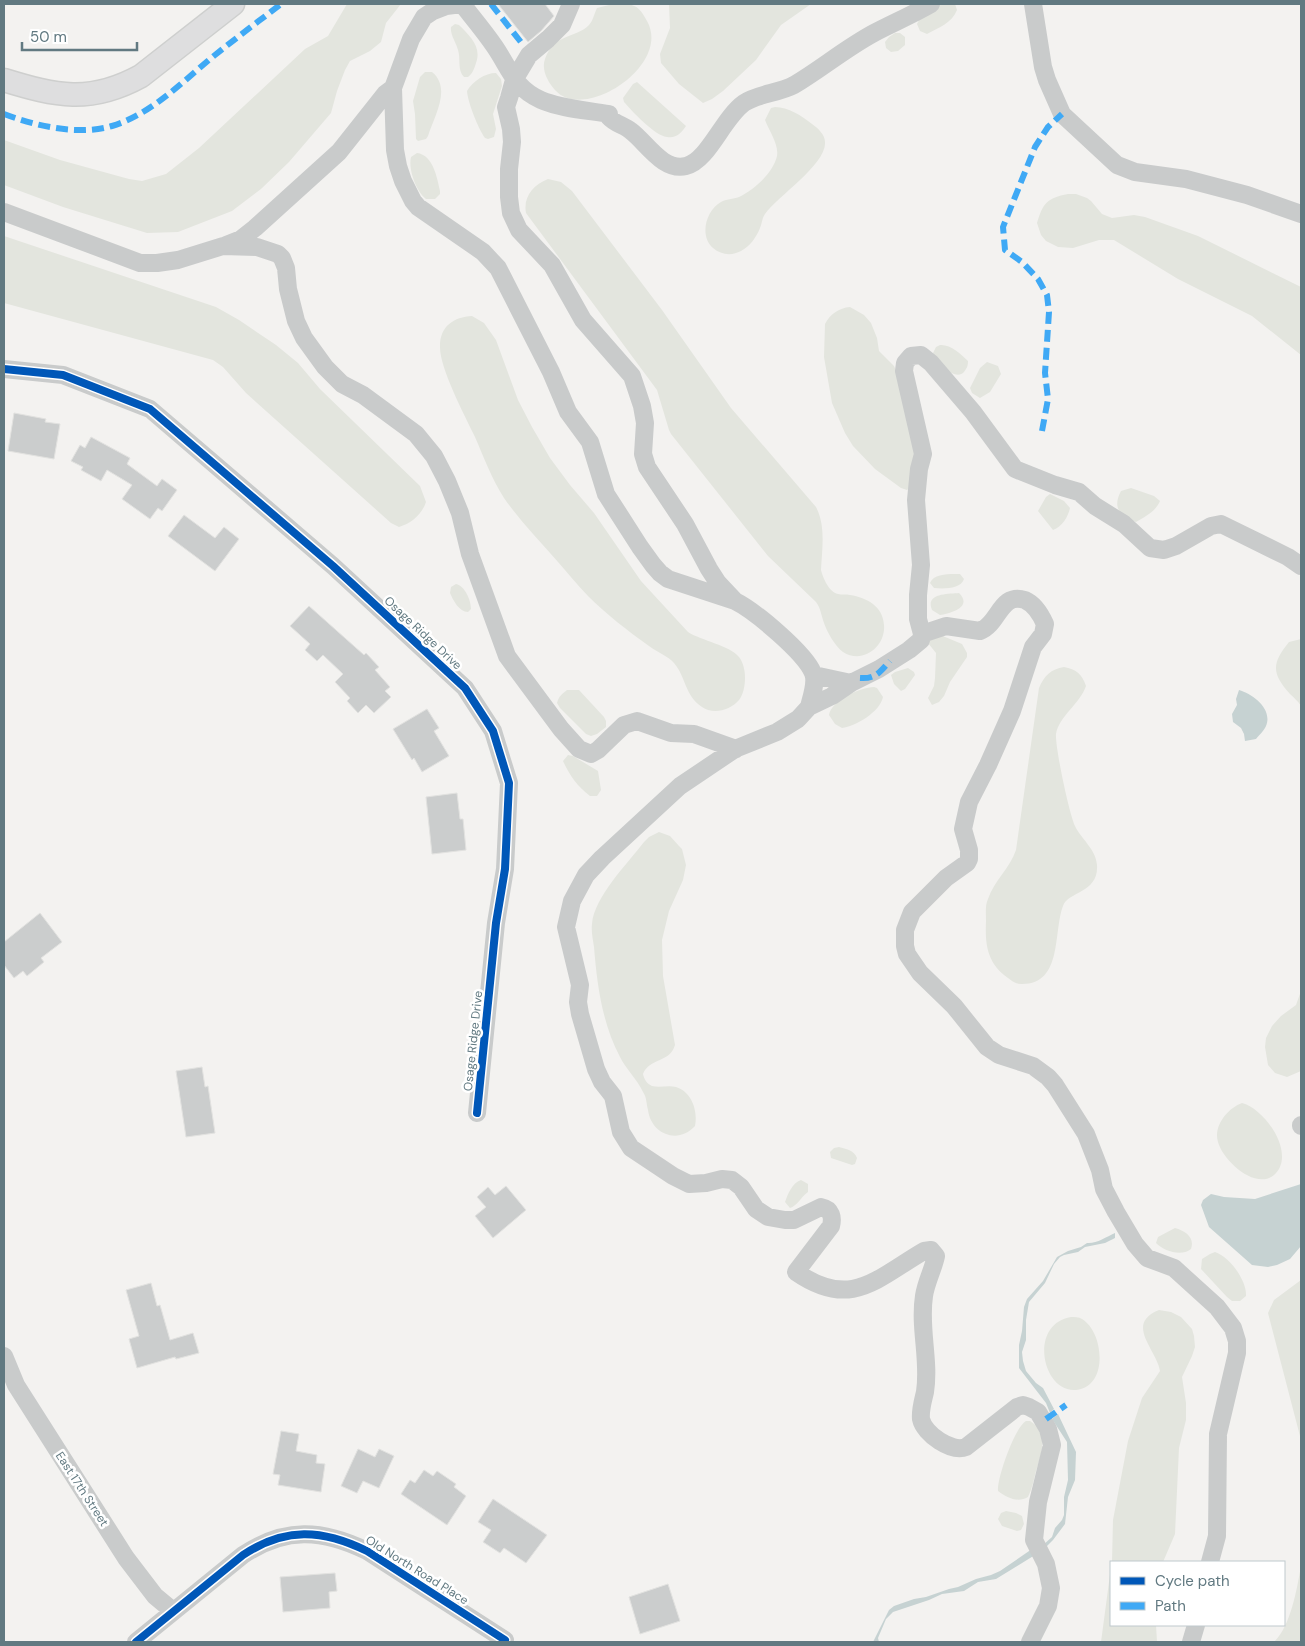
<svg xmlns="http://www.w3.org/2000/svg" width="1305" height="1646" font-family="'DM Sans',sans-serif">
  <rect width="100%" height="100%" fill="#f3f2f0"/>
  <!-- green -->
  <path fill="#e3e5de" d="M 347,4 L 401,4 L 386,23 L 381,42 L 370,51 L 350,61 L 345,70 L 337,91 L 331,113 L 289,162 L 261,189 L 232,211 L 178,232 L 147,233 L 63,207 L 4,185 L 4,140 L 60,160 L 129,179 L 142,181 L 166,174 L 199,148 L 305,49 L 328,36 Z
    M 613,4 C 632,4 638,3 647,21 C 672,65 584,123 555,90 C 548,82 541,70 545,59 C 554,33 575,39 589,25 C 593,21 594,14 597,8 Z
    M 669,4 L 811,4 L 781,25 L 756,60 L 723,91 L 712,99 L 703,103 L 679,84 L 661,63 L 660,54 L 670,28 Z
    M 942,4 L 955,4 L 957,10 C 952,23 938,28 927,34 L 920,31 L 917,24 L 920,18 Z
    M 455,24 L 459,25 C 470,36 482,47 476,63 C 474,69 473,73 468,77 L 464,77 C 457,70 461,59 458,50 C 456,42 450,35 451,27 Z
    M 895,33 L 900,33 L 905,37 L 905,45 L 898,51 L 891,52 L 886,48 L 885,42 L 889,37 Z
    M 425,72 L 432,72 C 452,88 434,117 428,136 L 426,139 L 418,141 L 416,139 L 415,114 L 413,101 L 420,77 Z
    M 496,73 L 501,79 L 502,86 L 493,114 L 496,129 L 494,137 L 488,139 L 485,138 C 478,128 468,103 467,91 C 473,81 485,73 496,73 Z
    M 637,82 L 686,126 C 682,132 676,139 667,137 C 655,136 632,111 624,102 L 623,98 L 633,84 Z
    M 775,107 C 788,107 802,116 812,124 C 818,128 825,135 825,142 C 827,164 778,196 765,214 C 762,218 762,224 760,228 C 756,238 750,246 741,251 C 732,256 721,255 713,248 C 699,236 706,210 721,202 C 726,199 733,199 739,197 C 754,190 773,173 777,156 C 779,144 769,131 765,120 L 771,108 Z
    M 417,153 C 433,155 437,177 440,191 L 440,194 L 435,199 L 426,199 C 416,191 408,169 411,157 Z
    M 548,179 L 561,182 L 572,191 L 662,310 L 731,408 L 816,507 C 826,526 822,549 821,570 C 823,578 829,592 838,594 C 842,595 846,594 850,595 C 867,598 883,606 884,625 C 886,646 863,665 843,652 C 835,646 827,632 824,623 C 821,615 821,609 816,602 L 768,556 L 671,434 L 669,430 L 657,390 L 526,213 C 523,197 533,185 548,179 Z
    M 1068,194 L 1076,194 L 1087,198 L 1091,201 L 1102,214 L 1112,218 L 1134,215 L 1145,217 L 1198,236 L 1301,287 L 1301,355 L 1252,316 L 1178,279 L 1114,240 L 1099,240 L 1073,248 L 1058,247 L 1046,241 L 1041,235 L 1037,223 C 1043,203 1047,198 1068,194 Z
    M 4,236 L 216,307 L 239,320 L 276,345 L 298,363 L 320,389 L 420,486 L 426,502 C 422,514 412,523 399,527 L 391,523 L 246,393 L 223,367 L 213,360 L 4,303 Z
    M 850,307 L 864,315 L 871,323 L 877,338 L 879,351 L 894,366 L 900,379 L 916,440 L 911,487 L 907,490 L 901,488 L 875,469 L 853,446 L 845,433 L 832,403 L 824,357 L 825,324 C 830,314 839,308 850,307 Z
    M 472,316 L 484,323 L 496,340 L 518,400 L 532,427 L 550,458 L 570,485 L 594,513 L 641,581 L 688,632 C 702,641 729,645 739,657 C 747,667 747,689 739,700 C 731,710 713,715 702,707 C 685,696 686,677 674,663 C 668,656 657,652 649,646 C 628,631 606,614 588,596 C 577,585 568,573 558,562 C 540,541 520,521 504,498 C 492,479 484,458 475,437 C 465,416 439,367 440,346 C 440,326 454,317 472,316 Z
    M 940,345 C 950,344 961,354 968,361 C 968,366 967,368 964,372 C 955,382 936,362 933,353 L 936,347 Z
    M 987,362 L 998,366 L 1001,374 L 990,392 L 980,398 L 972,393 L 970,388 L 980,368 Z
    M 1131,488 L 1154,496 L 1160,501 C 1156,511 1145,517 1136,522 C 1120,516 1112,508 1121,491 Z
    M 1050,494 L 1064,501 L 1070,508 C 1068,517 1062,527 1053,530 L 1038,511 L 1046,497 Z
    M 960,574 L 964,579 C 961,589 944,589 934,588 L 930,583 C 934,573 950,574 960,574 Z
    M 456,584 C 465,586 471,600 471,609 L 468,612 C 459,612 453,600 450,593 L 451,587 Z
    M 959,593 C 973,607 951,613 940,615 L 932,610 C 925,593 948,594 959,593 Z
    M 938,634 L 962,644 L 967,653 L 967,657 L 950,682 L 944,696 L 939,702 L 932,705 L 928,698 L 934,686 L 935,678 L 936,653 L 928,643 L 930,638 Z
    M 1301,639 L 1301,706 C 1298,701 1294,698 1290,694 C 1272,674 1271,664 1289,642 Z
    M 1064,667 C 1076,669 1082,674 1086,686 C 1080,704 1059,716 1056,734 C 1055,747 1069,813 1075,826 C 1081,839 1096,849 1097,865 C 1099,893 1069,891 1063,906 C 1053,932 1063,985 1021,984 C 1016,984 1012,981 1008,978 C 987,963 985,945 986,921 C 986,914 985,905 988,899 C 994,881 1010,868 1016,850 L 1039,688 C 1044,676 1051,669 1064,667 Z
    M 908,668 L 914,672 L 915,675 L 905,689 L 901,691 L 894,684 L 891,675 L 895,672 Z
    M 874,687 L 877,688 L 883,697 C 880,712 856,726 842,728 L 835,724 L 829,715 C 831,701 860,687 874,687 Z
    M 567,690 L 579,690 L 604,717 L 606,721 L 606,727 L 597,734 L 591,736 L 586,734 L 560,708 L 557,703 C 559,696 562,694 567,690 Z
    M 568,755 L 573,756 L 598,771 L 601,790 L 597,796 L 590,796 C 577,786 570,776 563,761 Z
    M 659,832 L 670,836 L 679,846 L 682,849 L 686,865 L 683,880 L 669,911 L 662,940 L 663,976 L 675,1045 C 670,1063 649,1058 643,1074 C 644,1079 647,1084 652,1086 C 660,1088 668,1085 676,1087 C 692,1092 698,1111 695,1126 C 678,1145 651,1134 648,1110 C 646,1103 647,1098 643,1092 C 637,1079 626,1069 620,1057 C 602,1023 597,984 594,947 C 593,940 591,931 592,924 C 594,897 628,863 644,842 L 649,837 Z
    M 1301,991 L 1301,1071 L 1287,1077 L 1275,1073 L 1268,1065 L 1265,1047 L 1266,1038 L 1272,1026 L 1281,1016 L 1296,1005 Z
    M 1242,1103 C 1265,1109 1295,1152 1276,1173 C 1258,1193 1223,1161 1218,1142 C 1213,1126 1228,1108 1242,1103 Z
    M 839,1147 C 846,1149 854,1150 857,1158 L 855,1164 L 852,1165 L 831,1158 L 830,1152 L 834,1148 Z
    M 801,1180 L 808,1184 L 808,1192 C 801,1197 797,1206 790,1208 L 785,1202 C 788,1194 792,1183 801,1180 Z
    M 1175,1228 C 1186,1231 1195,1238 1191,1249 C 1181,1257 1164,1251 1156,1243 L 1158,1237 Z
    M 1215,1252 C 1230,1257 1247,1281 1246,1296 L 1240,1301 L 1232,1301 L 1227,1297 L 1201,1269 L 1202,1259 L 1210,1254 Z
    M 1301,1280 L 1301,1440 L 1268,1313 L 1274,1300 Z
    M 1159,1310 L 1171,1312 L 1181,1317 L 1192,1329 L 1194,1336 L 1195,1347 L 1192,1356 L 1182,1377 L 1186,1403 L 1186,1420 L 1179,1448 L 1175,1534 L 1163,1562 L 1112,1562 L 1113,1520 L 1128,1441 L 1142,1398 L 1160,1371 C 1157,1350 1124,1324 1159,1310 Z
    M 1071,1317 C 1074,1317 1079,1317 1082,1319 C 1104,1332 1109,1387 1076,1390 C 1042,1393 1028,1324 1071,1317 Z
    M 1026,1421 L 1030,1421 C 1049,1432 1042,1453 1036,1471 C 1034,1479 1032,1489 1028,1497 C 1018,1503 1007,1498 998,1491 C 997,1478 1015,1427 1026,1421 Z
    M 1006,1511 L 1016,1513 L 1022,1516 L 1024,1524 L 1021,1530 L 1017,1531 L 1002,1526 L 998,1519 L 1001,1513 Z
    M 1301,1566 L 1301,1642 L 1274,1642 C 1291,1626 1297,1588 1301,1566 Z
    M 1111,1567 L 1111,1625 L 1156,1625 L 1157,1642 L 1101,1642 Z"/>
  <!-- water -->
  <path fill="#c6d2d2" d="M 1239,690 C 1253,694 1273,709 1266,726 C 1264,731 1259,735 1256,739 L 1245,741 L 1244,734 L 1241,728 L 1233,722 L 1232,714 L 1237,705 L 1236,699 Z
    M 1301,1184 L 1301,1246 L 1290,1259 L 1277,1265 L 1268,1267 L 1252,1265 L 1209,1227 L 1201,1205 L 1203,1200 L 1211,1194 L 1224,1197 L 1255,1199 Z
    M 1115,1233 L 1115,1238 L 1105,1243 L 1085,1247 L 1078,1252 L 1064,1255 L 1060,1257 L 1054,1264 L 1045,1283 L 1029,1302 L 1026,1320 L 1026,1340 L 1022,1352 L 1023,1361 L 1026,1371 L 1036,1383 L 1043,1388 L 1054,1409 L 1050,1413 L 1046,1403 L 1019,1368 L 1019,1345 L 1022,1331 L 1024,1307 L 1027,1299 L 1043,1281 L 1057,1257 L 1068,1251 L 1081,1247 L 1087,1243 C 1096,1244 1106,1237 1115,1233 Z
    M 1058,1414 L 1076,1452 L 1075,1480 L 1068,1497 L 1065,1524 L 1053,1540 L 1045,1548 L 1043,1545 L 1052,1537 L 1055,1528 L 1062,1520 L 1064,1515 L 1064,1497 L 1068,1480 L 1067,1442 L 1052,1419 Z
    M 1032,1549 L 1035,1555 L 996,1579 L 978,1582 L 964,1591 L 942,1594 L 929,1600 L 893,1612 L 886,1619 L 878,1638 L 879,1642 L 873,1642 L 889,1610 L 894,1606 L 914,1599 L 926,1597 L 949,1589 L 958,1587 L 976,1579 L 991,1575 L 1000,1571 Z"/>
  <!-- building -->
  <path fill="#cbcdcd" stroke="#e2e2e0" d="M 498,4 L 545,4 L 554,16 L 541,31 L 528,42 Z
    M 14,413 L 46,419 L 45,422 L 60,424 L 54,459 L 8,451 Z
    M 91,437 L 130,458 L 127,464 L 157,486 L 162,479 L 177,490 L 162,511 L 158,508 L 150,519 L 122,499 L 132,485 L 107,470 L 101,481 L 81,470 L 83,467 L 71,461 L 80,445 L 85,448 Z
    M 184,515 L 215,538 L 224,527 L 239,539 L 215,571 L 168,536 Z
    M 309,606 L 364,655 L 366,653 L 379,667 L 375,670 L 390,687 L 385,691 L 391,697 L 374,713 L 366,705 L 358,713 L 347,701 L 350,698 L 335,682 L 343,674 L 323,655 L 317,661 L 305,650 L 310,644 L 290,626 Z
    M 427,709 L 439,728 L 434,731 L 449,756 L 422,772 L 414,758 L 412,760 L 393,729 Z
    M 457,793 L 460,819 L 463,819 L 466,850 L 432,854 L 426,797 Z
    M 40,913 L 62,942 L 41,958 L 44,962 L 27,976 L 23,971 L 14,978 L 4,965 L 4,942 Z
    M 202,1067 L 205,1087 L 208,1086 L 215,1133 L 186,1137 L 176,1071 Z
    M 506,1186 L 526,1210 L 493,1238 L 475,1216 L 486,1207 L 477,1197 L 488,1187 L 495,1195 Z
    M 151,1283 L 157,1306 L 160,1305 L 170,1340 L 193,1333 L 199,1353 L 176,1359 L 175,1357 L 137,1368 L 129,1339 L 139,1336 L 126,1290 Z
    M 281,1431 L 299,1434 L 296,1451 L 317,1455 L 316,1463 L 325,1464 L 321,1492 L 278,1485 L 280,1475 L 273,1474 Z
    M 358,1449 L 375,1457 L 379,1449 L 394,1456 L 379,1488 L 363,1481 L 357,1493 L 341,1486 Z
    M 424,1470 L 433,1476 L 437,1471 L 456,1484 L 454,1487 L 466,1496 L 447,1525 L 401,1494 L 410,1480 L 415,1483 Z
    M 493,1499 L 547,1535 L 526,1563 L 504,1548 L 500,1553 L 483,1542 L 491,1530 L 478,1522 Z
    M 335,1573 L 337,1591 L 329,1592 L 330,1608 L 283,1612 L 280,1577 Z
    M 668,1584 L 680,1621 L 640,1634 L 629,1597 Z"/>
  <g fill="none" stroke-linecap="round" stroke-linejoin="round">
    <!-- major casing -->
    <g stroke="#cecfce" stroke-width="25">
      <path id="major" d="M 4,80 C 56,96 90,104 141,76 L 233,4"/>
    </g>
    <!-- minor -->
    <path stroke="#c9cbcb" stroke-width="18" d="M 571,4 L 562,25 L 548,39 L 529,55 L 514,80 L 509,98 L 506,107 L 511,129 L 512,142 L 509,169 L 509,197 L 511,213 L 519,230 L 552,265 L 583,320 L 632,376 L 642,406 L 645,423 L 643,454 L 647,467 L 685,524 L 709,569 L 718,583 L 734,600
      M 1033,4 L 1043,67 L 1047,80 L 1062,114 L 1117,165 L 1135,172 L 1186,179 L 1247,195 L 1301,214
      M 4,212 L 140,263 L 157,263 L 178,260 L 223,246 L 257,247 L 278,254 L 282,258 L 286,268 L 288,289 L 296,321 L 304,338 L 325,367 L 342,384 L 363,395 L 416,434 L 434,456 L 447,481 L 460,513 L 470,554 L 507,656 L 561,729 L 579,749 L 591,754 L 598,750 L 624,725 L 637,721 L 671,733 L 694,734 L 736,749
      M 226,245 L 241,239 L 255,228 L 339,152 L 385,94 L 393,88
      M 4,369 L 63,375 L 150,409 L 333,566 L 465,688 L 493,731 L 509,783 L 505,869 L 496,923 L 477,1113
      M 922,634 L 946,626 L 980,631 C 999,624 1000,592 1025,600 C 1034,604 1041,615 1045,624 L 1043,634 L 1033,647 L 1012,711 L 988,765 L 969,802 L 963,829 L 969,850 L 969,859 L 967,863 L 946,878 L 912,912 L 905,930 L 905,946 L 907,954 L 920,973 L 954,1006 L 987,1047 L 999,1055 L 1033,1066 L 1048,1077 L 1055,1085 L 1086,1134 L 1100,1170 L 1104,1189 L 1116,1212 L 1135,1244 L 1147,1258 L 1174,1268 L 1217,1307 L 1233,1328 L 1237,1341 L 1237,1353 L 1218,1434 L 1217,1536 L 1210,1562
      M 814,675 L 851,683
      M 809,707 C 811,698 817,682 813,673 C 805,653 755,611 735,601 L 668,579 L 660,573 L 653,565 L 640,547 L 606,494 L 590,442 L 568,412 L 551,372 L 498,268 L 483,252 L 418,207 L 413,201 L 403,181 L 398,166 L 395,150 L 393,88 L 411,39 L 424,17 L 433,11 L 446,6 L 462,4 C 473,18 485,32 495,47 C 510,69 514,88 541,100 C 562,109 587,110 609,114 L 609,117 C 615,124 624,125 631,131 C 646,142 663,172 686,166 C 708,161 723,118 744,103 C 757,94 779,93 794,85 C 821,69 846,48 874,33 C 893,23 912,15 931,4
      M 1301,1125 L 1301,1126
      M 4,1356 L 16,1385 L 126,1558 L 155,1596 L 173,1611
      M 136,1642 L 243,1555 C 285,1527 322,1529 367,1551 L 505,1640
      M 1030,1642 L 1048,1606 L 1051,1588 L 1046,1564 L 1034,1540 L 1038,1502 L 1052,1445 L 1048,1429 L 1038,1412 L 1029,1407 L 1023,1405 L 1017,1407 L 966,1447 C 952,1453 924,1434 921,1419 C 920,1410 923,1401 925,1392 C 930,1360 919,1328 924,1296 C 926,1282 933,1270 936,1256 L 931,1250 L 924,1251 C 876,1279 851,1310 796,1272 L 831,1226 C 833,1218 832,1209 821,1207 L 794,1220 L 785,1220 L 768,1217 L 756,1209 L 741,1187 L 732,1180 L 722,1179 L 706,1183 L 689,1184 L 673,1176 L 631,1148 L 621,1132 L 613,1096 L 602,1082 L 596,1069 L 580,1014 L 578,1002 L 580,985 L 566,927 L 572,901 L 586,875 L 602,858 L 680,786 L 735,749 L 777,732 L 798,719 L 809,707 L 832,696 L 851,683 L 879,669 L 909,650 L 921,640 L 922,634 L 918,619 L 918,595 L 921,565 L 916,500 L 919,469 L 923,454 L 904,371 L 905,363 L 911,356 L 921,355 L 931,363 L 973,412 L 1015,469 L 1055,485 L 1079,492 L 1095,506 L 1124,524 L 1150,548 L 1164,550 L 1176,546 L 1211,526 L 1221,524 L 1288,557 L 1301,566
      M 1191,1642 L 1196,1625"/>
    <!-- major -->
    <use href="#major" stroke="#dededf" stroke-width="22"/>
    <!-- quiet -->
    <path stroke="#3fa9f5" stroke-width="6" stroke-dasharray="12 6" stroke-linecap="butt" d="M 491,4 L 524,46
      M 4,114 C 36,126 78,136 112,126 C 152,114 183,81 215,55 C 236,38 259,21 281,4
      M 1042,431 L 1048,399 L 1045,373 L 1049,312 L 1047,295 L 1038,279 L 1022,262 L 1005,250 L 1003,227 L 1035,147 L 1048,127 L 1062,114
      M 860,678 C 876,679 880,672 890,661
      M 1046,1419 L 1066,1405"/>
    <!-- cycleway casing -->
    <g stroke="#fff" stroke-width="11">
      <path id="cycleway" d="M 4,369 L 63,375 L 150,409 L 333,566 L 465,688 L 493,731 L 509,783 L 505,869 L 496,923 L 477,1113
        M 136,1642 L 243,1555 C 285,1527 322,1529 367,1551 L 505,1640"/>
    </g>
    <!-- cycleway -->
    <use href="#cycleway" stroke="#0057b8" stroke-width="8"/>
  </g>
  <g text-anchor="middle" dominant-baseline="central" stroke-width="5" stroke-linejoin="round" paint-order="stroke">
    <!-- street labels -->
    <g font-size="12" fill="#617981" stroke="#fff">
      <text transform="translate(423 633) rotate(43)">Osage Ridge Drive</text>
      <text transform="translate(473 1041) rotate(-84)">Osage Ridge Drive</text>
      <text transform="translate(82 1489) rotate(57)">East 17th Street</text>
      <text transform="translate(417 1570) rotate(32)">Old North Road Place</text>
    </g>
  </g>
  <!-- border -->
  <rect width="1305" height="1646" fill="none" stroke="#617981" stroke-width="10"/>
  <!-- legend -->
  <rect x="1110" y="1561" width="175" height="65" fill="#ffffff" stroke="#c0c9cd"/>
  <rect x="1120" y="1577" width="25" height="8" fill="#0057b8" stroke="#c0c9cd"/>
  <text x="1155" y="1586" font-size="15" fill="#617981">Cycle path</text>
  <rect x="1120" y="1602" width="25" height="8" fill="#3fa9f5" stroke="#c0c9cd"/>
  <text x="1155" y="1611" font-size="15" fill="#617981">Path</text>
  <!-- scale -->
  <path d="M22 42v8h115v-8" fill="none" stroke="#617981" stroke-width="2.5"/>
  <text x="30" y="42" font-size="15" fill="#617981" stroke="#ffffff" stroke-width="4" paint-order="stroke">50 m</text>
</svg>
